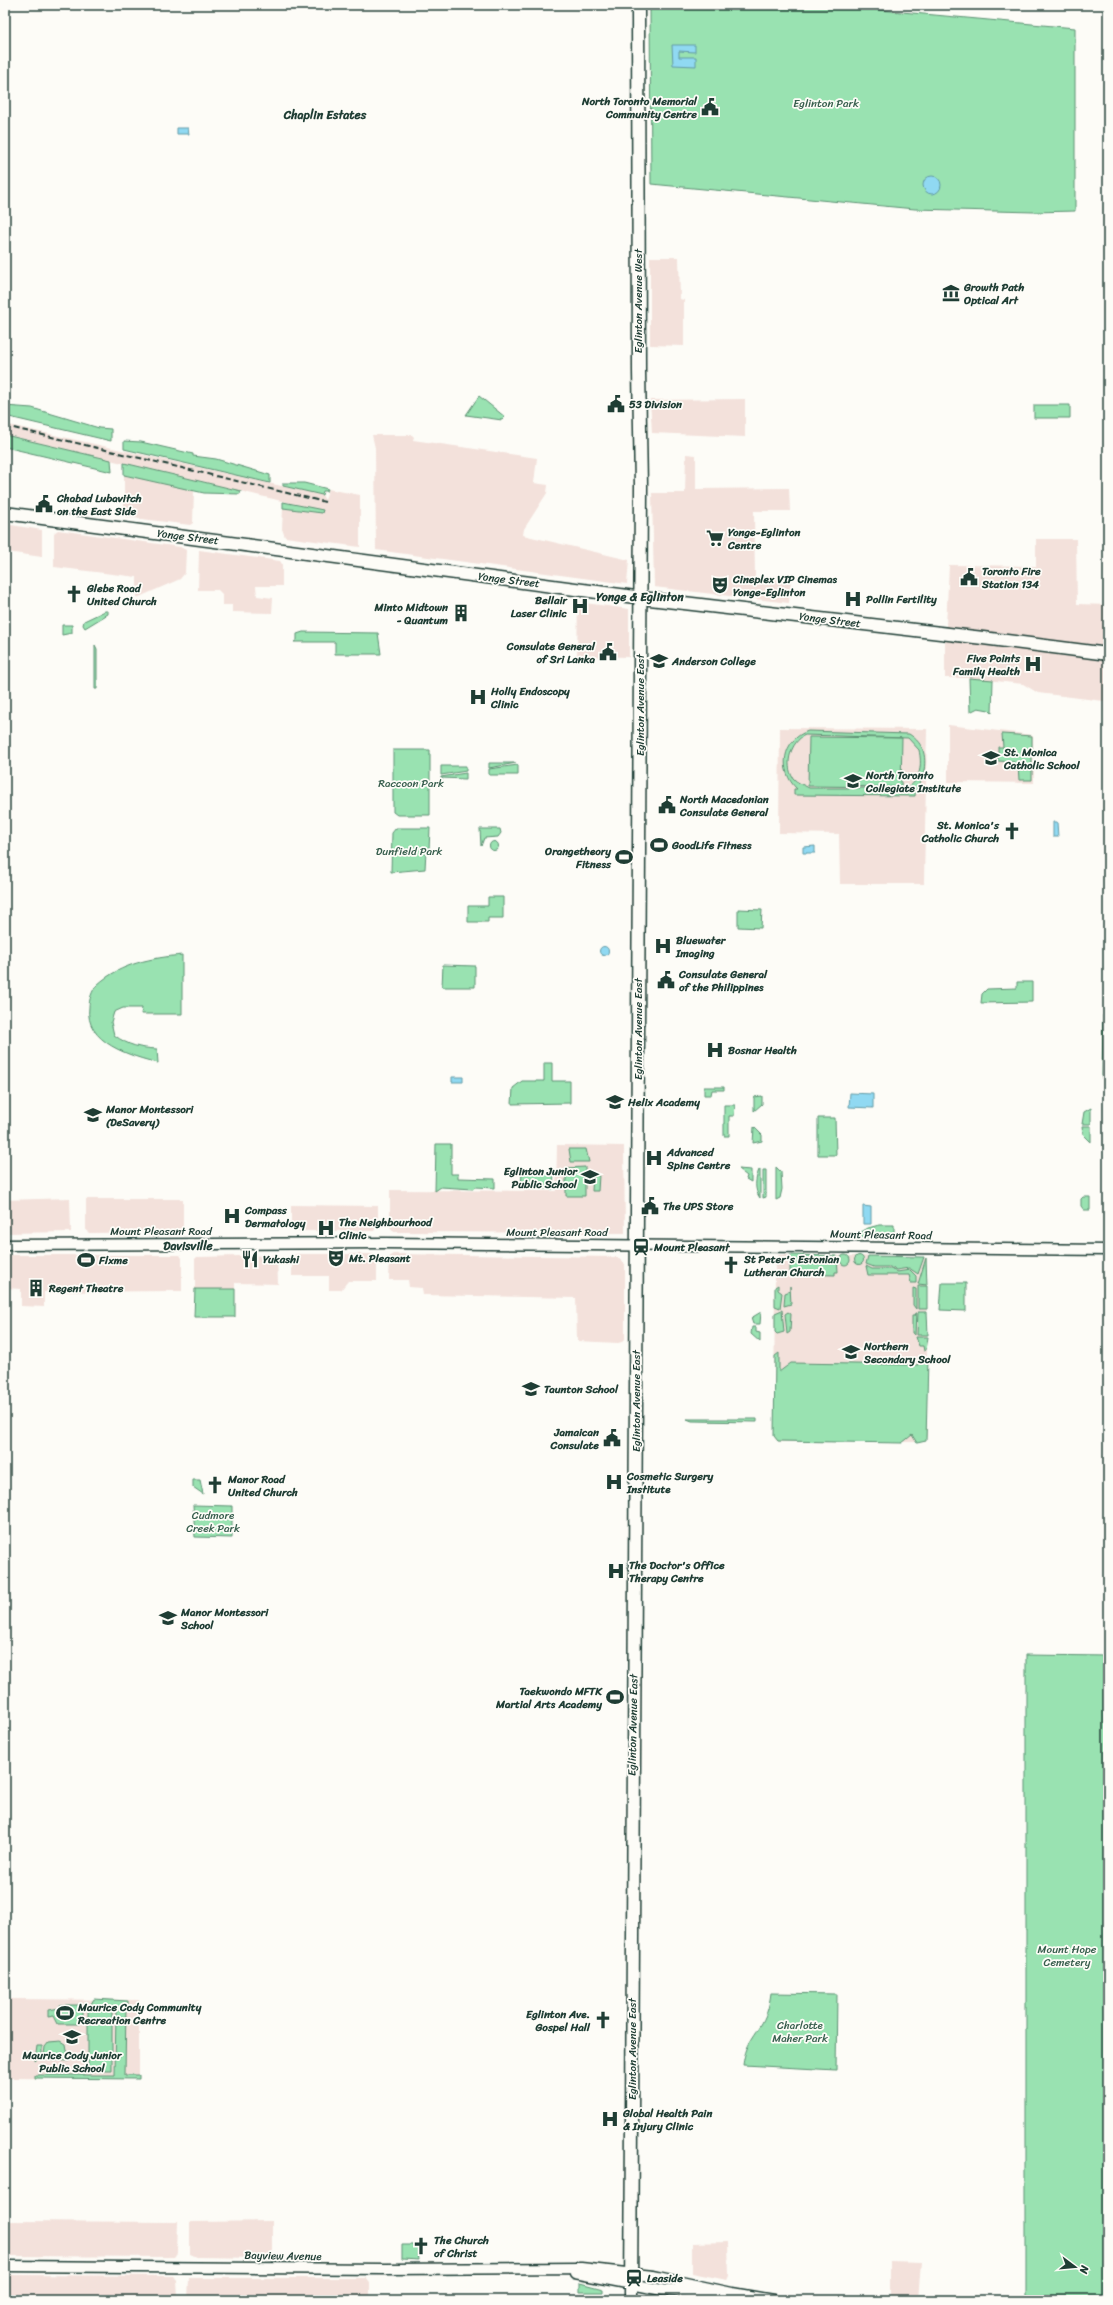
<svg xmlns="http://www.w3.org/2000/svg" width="1113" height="2305" font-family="Sriracha,sans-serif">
  <rect width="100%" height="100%" fill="#fdfcf7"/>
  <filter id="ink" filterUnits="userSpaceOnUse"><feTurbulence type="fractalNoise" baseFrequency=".025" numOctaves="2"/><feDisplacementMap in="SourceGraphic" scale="8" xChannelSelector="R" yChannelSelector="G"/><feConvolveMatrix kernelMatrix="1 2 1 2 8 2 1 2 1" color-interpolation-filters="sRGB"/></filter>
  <g filter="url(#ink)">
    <!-- built -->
    <path fill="#f3e1db" d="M 650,257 L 679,257 L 680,299 L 684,300 L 684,346 L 650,345 Z
      M 745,399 L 745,437 L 652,433 L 650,400 Z
      M 5,424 L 322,495 L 325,500 L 328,489 L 360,495 L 360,547 L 285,537 L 282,529 L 283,508 L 322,513 L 311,508 L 5,435 Z
      M 372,435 L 412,435 L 414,437 L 413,440 L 537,458 L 534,483 L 548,485 L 547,493 L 524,529 L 523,535 L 629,560 L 627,584 L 376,550 L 375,448 Z
      M 686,454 L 696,455 L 696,489 L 789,488 L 790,511 L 754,511 L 755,579 L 791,579 L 789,603 L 654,587 L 652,493 L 685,493 Z
      M 124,475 L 194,490 L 193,523 L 190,525 L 126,517 L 124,514 Z
      M 5,524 L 42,530 L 42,557 L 7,552 L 5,558 Z
      M 58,530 L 180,547 L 186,550 L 185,573 L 180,579 L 137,598 L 137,577 L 54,567 L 54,533 Z
      M 1036,539 L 1076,539 L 1077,604 L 1108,605 L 1108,711 L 1104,712 L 1104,701 L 1038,693 L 1023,684 L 969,678 L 945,678 L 945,646 L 949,565 L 1036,566 Z
      M 199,550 L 280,561 L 282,564 L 282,586 L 256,586 L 257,596 L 273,598 L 272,613 L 232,612 L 232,605 L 222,605 L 222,594 L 218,590 L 198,590 Z
      M 578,602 L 629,609 L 629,657 L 577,656 Z
      M 948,725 L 1033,735 L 1034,783 L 948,782 Z
      M 780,728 L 927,729 L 924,884 L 840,884 L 839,834 L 779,833 Z
      M 1107,737 L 1108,737 L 1108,842 L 1106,842 Z
      M 557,1145 L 624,1146 L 625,1233 L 394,1232 L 390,1227 L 390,1190 L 556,1191 Z
      M 70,1198 L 71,1232 L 5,1233 L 5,1200 Z
      M 86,1199 L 183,1199 L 183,1228 L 181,1232 L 89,1233 L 86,1230 Z
      M 291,1205 L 378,1206 L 378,1224 L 374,1231 L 293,1231 L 291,1228 Z
      M 296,1254 L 373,1254 L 377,1258 L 377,1281 L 348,1281 L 341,1290 L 329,1290 L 329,1276 L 292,1276 L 292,1257 Z
      M 393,1254 L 617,1257 L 625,1264 L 625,1339 L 622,1342 L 618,1343 L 577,1341 L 576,1298 L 423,1295 L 422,1288 L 409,1287 L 408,1280 L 389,1280 L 390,1256 Z
      M 5,1255 L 180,1255 L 182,1258 L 182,1291 L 44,1292 L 44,1307 L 21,1306 L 21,1289 L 5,1288 Z
      M 277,1255 L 278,1284 L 235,1283 L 235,1289 L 195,1289 L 195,1259 L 197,1257 Z
      M 779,1255 L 922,1257 L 927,1259 L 927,1436 L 924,1442 L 780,1442 L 776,1440 L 774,1436 L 775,1259 Z
      M 5,1999 L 139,2000 L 139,2079 L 5,2078 Z
      M 5,2221 L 178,2222 L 177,2253 L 174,2257 L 5,2256 Z
      M 272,2221 L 272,2253 L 270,2258 L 197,2257 L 190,2254 L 190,2222 Z
      M 728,2242 L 729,2276 L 727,2280 L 692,2273 L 692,2243 Z
      M 890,2261 L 921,2262 L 918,2300 L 890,2300 Z
      M 5,2275 L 174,2276 L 177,2280 L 178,2300 L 5,2300 Z
      M 189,2278 L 366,2278 L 370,2283 L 370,2300 L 188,2300 Z"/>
    <!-- green -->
    <path fill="#99e2b1" stroke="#5c9072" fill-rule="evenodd" d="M 650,5 L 826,5 L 1075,28 L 1075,211 L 1034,212 L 915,209 L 651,184 Z
      M 479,396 L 505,417 L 502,420 L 466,415 Z
      M 1034,405 L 1070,405 L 1070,418 L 1034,418 Z
      M 5,406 L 32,408 L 99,428 L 111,429 L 111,441 L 5,416 Z
      M 5,435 L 111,460 L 112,472 L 5,447 Z
      M 124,441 L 141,442 L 193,454 L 193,456 L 216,459 L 270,475 L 270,483 L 124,449 Z
      M 124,463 L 241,491 L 240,494 L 204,493 L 124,475 Z
      M 283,483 L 304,483 L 328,489 L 327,491 L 323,491 L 322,495 L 283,486 Z
      M 283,502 L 323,510 L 322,513 L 283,508 Z
      M 105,611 L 108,611 L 108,614 L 85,628 L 83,625 L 84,621 Z
      M 62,625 L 72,625 L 72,633 L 62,635 Z
      M 303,632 L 378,633 L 381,654 L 335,654 L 335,642 L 294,642 L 297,640 L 297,634 Z
      M 95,645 L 97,649 L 97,689 L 95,689 Z
      M 969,678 L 993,680 L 992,713 L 989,710 L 978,708 L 970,712 Z
      M 808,731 L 909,734 C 925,744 927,758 923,776 C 921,784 915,787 915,796 L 794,795 L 794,789 L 797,789 C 778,771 782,740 808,731 ZM 805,735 L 908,738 L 919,750 C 922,764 921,780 907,788 L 809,788 C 804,785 797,783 793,778 C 784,764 791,742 805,735 Z
      M 1002,734 L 1032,736 L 1032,780 L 1019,780 L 1018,765 L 1014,765 L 1014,762 L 998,761 L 998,747 L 1003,747 Z
      M 809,737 L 902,738 L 901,787 L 808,786 Z
      M 393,750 L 430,750 L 430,815 L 397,815 L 393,812 Z
      M 489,763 L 516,763 L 489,768 Z
      M 518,765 L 518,775 L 489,775 L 489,769 Z
      M 441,766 L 466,766 L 466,771 L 441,775 Z
      M 466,773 L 466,779 L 441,778 L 441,777 Z
      M 396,828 L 430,828 L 429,850 L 426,850 L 425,869 L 391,872 L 392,833 Z
      M 480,829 L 500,829 L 501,833 L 498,837 L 484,838 L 481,846 Z
      M489.5 846a4.5 4.5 0 1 1 9 0a4.5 4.5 0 1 1-9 0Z
      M 488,897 L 503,897 L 503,918 L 488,918 L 488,922 L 468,922 L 468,906 L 488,906 Z
      M 738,909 L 762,910 L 761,928 L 738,927 Z
      M 182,955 L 182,1014 L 141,1014 L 142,1008 L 123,1008 L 114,1012 L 111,1022 L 114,1035 C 129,1046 140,1048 157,1049 L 158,1063 C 131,1056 84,1043 89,1007 C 89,1000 92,990 97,985 C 121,963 152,958 182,955 Z
      M 443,965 L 475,966 L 475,987 L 442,987 Z
      M 1017,982 L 1032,982 L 1032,1002 L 981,1003 L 982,994 L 987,989 L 1017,988 Z
      M 1108,1014 L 1108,1079 L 1102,1079 L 1103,1015 Z
      M 544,1063 L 552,1063 L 552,1081 L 570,1081 L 570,1103 L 512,1104 L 513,1088 L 522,1081 L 544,1081 Z
      M 704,1087 L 724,1087 L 724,1090 L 712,1090 L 711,1095 L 704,1095 Z
      M 762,1096 L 762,1104 L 754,1111 L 754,1097 Z
      M 724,1105 L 735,1105 L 734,1116 L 729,1116 L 729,1136 L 724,1136 Z
      M 1091,1108 L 1091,1124 L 1082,1124 L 1084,1112 Z
      M 818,1118 L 835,1118 L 836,1155 L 818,1155 Z
      M 1082,1126 L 1091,1126 L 1091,1142 L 1083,1134 Z
      M 754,1127 L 762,1135 L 762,1141 L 753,1143 Z
      M 436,1144 L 451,1144 L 451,1174 L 458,1174 L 458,1178 L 495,1179 L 495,1188 L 475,1187 L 473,1189 L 441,1187 L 435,1191 Z
      M 569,1149 L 586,1149 L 589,1162 L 571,1162 Z
      M 585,1167 L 585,1196 L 566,1196 L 566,1168 Z
      M 776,1167 L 781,1172 L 782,1189 L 780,1198 L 776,1200 Z
      M 738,1169 L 751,1170 L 751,1182 L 746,1179 L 747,1176 Z
      M 759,1170 L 760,1170 L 760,1198 C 754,1190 755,1179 759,1170 Z
      M 763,1170 L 766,1170 L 766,1197 L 763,1198 Z
      M 522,1171 L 554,1171 L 553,1189 L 521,1188 Z
      M 593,1174 L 599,1175 L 598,1191 L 592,1191 Z
      M 1083,1197 L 1090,1197 L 1090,1210 L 1084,1210 L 1081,1206 L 1081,1199 Z
      M 879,1225 L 894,1225 L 894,1238 L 853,1237 L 868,1228 Z
      M 790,1255 L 837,1256 L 838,1272 L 835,1272 L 835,1275 L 790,1274 Z
      M840 1260a5 5 0 1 1 10 0a5 5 0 1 1-10 0Z
      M854.5 1260a4.5 4.5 0 1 1 9 0a4.5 4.5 0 1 1-9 0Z
      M 868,1256 L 922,1257 L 924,1257 L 918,1274 L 909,1268 L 896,1270 L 890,1267 L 874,1267 L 866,1264 Z
      M 926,1258 L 927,1285 L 918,1284 Z
      M 866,1266 L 872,1269 L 891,1269 L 897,1272 L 910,1270 L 916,1276 L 916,1283 L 911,1283 L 909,1275 L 868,1275 Z
      M 942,1283 L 966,1283 L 966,1311 L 940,1310 Z
      M 778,1285 L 778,1290 L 782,1293 L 780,1308 L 775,1306 L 775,1287 Z
      M 790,1286 L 791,1304 L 784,1306 L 785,1293 L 790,1291 Z
      M 918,1286 L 927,1286 L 927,1309 L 918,1309 Z
      M 913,1288 L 916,1289 L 916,1309 L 913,1305 Z
      M 195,1289 L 235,1289 L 235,1317 L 194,1317 Z
      M 782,1310 L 784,1332 L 777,1334 L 775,1332 L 775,1313 Z
      M 761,1312 L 760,1324 L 753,1324 L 751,1318 Z
      M 788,1312 L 791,1314 L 790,1332 L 787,1334 L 785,1314 Z
      M 918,1312 L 927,1312 L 928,1335 L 917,1335 Z
      M 915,1313 L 916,1313 L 915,1335 L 912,1333 L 912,1316 L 914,1316 Z
      M 752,1327 L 756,1327 L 756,1332 L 760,1333 L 760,1342 L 751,1334 Z
      M 916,1337 L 928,1337 L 926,1350 L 924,1351 L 923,1346 L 919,1346 Z
      M 779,1353 L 779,1372 L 791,1363 L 918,1365 L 919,1357 L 928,1358 L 926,1441 L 917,1443 L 912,1435 L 902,1443 L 778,1441 L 774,1436 L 775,1356 Z
      M 687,1419 L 757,1419 L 757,1422 L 692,1421 Z
      M 193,1480 L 200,1480 L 203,1494 L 193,1487 Z
      M 193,1505 L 232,1506 L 232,1538 L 195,1537 Z
      M 1026,1655 L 1108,1656 L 1108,2300 L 1026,2300 Z
      M 771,1993 L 837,1994 L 836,2070 L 743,2065 C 746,2039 759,2034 767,2012 C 769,2006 770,2000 771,1993 Z
      M 94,1999 L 128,2001 L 128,2004 L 126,2004 L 125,2075 L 139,2075 L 139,2079 L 35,2078 L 35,2075 L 115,2075 L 116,2009 L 114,2007 L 92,2008 L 91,2004 Z
      M 60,2005 L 83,2005 L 83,2021 L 79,2021 L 79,2024 L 58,2024 L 54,2016 L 48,2017 L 48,2010 L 60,2008 Z
      M 88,2010 L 112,2011 L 112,2071 L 88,2071 Z
      M 61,2041 L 66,2044 L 69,2061 L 53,2060 L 44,2055 L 45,2047 L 49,2042 Z
      M 37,2046 L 42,2046 L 42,2055 L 35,2061 Z
      M 417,2245 L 419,2260 L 402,2259 L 402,2245 Z
      M 580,2283 L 603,2289 L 603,2292 L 580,2292 Z"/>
    <!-- water -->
    <path fill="#90d9f2" stroke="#639ba6" d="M 672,45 L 695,45 L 695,52 L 679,51 L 679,57 L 696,57 L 696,66 L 673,65 Z
      M 177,128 L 188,128 L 189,134 L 177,134 Z
      M923 185a9 9 0 1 1 18 0a9 9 0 1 1-18 0Z
      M 1053,822 L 1057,822 L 1058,837 L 1053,837 Z
      M 815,846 L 815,853 L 803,853 L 803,847 Z
      M599.5 951a4.5 4.5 0 1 1 9 0a4.5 4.5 0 1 1-9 0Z
      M 452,1077 L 463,1077 L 463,1082 L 452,1082 Z
      M 850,1093 L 873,1094 L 873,1108 L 849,1107 Z
      M 863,1206 L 871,1207 L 871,1224 L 863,1224 Z"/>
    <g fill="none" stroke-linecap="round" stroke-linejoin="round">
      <!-- secondary casing -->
      <g stroke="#1f3d34" stroke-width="13">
        <path id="secondary" d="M 5,1245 L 384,1243 L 1108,1250
          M 5,2266 L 384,2269 L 581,2268 L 653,2276 L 732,2293 L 773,2300
          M 575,2273 L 662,2290 L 712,2294"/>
      </g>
      <!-- primary casing -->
      <g stroke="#1f3d34" stroke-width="15">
        <path id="primary" d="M 5,513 L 650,599 L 983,638 L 1108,654
          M 631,2300 L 641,486 L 639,371 L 638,5"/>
      </g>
      <!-- secondary -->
      <use href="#secondary" stroke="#fdfcf7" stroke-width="10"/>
      <!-- primary -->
      <use href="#primary" stroke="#fdfcf7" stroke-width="12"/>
      <!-- rail -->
      <path stroke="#1f3d34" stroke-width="2" stroke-dasharray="6 3" stroke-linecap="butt" d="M 5,426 L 325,502"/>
    </g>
  </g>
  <!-- icons -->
  <defs>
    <g id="civic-bare" transform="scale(1.38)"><path d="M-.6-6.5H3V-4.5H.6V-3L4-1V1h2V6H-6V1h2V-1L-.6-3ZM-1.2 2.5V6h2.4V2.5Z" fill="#1f3d34" stroke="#fdfcf7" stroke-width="2.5" paint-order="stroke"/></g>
    <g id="museum-bare" transform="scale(1.38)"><path d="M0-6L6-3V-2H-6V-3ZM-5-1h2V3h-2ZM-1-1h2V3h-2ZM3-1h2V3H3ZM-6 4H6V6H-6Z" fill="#1f3d34" stroke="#fdfcf7" stroke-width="2.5" paint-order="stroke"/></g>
    <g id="supermarket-bare" transform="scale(1.38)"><path d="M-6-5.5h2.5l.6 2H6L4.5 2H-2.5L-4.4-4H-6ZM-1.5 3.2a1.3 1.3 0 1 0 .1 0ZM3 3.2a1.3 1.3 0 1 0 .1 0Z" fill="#1f3d34" stroke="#fdfcf7" stroke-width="2.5" paint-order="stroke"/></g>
    <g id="theatre-bare" transform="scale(1.38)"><path d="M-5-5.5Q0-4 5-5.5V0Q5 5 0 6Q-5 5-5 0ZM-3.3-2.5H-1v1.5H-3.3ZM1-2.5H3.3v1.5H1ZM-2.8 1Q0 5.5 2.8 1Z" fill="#1f3d34" stroke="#fdfcf7" stroke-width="2.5" paint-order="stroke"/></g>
    <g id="church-bare" transform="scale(1.38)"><path d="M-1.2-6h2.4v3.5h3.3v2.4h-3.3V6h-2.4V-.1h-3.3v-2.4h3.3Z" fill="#1f3d34" stroke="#fdfcf7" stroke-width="2.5" paint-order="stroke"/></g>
    <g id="hospital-bare" transform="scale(1.38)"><path d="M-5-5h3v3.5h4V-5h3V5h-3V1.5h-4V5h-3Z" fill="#1f3d34" stroke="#fdfcf7" stroke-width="2.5" paint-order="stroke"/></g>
    <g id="building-bare" transform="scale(1.38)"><path d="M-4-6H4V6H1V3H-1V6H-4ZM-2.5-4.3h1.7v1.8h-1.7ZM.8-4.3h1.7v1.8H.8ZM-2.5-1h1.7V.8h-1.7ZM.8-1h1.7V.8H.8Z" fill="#1f3d34" stroke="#fdfcf7" stroke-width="2.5" paint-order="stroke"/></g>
    <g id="university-bare" transform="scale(1.38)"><path d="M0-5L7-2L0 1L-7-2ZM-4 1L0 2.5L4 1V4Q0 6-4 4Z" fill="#1f3d34" stroke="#fdfcf7" stroke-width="2.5" paint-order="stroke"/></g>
    <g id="school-bare" transform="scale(1.38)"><path d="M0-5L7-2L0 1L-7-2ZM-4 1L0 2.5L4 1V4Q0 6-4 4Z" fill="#1f3d34" stroke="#fdfcf7" stroke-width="2.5" paint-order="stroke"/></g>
    <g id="stadium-bare" transform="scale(1.38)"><path d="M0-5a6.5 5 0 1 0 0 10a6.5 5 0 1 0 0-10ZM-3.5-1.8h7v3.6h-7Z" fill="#1f3d34" stroke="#fdfcf7" stroke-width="2.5" paint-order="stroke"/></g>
    <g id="station-bare" transform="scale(1.38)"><path d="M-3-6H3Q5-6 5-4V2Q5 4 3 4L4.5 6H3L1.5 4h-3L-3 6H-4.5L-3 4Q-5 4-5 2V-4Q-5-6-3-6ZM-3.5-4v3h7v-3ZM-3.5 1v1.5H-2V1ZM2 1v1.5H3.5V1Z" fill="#1f3d34" stroke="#fdfcf7" stroke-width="2.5" paint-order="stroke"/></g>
    <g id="restaurant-bare" transform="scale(1.38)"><path d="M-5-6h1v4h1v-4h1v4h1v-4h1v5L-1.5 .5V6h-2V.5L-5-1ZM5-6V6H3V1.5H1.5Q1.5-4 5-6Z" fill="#1f3d34" stroke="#fdfcf7" stroke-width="2.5" paint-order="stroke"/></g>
  </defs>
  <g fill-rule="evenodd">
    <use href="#civic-bare" x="710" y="107"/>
    <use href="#museum-bare" x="951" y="293"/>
    <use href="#civic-bare" x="616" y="404"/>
    <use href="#civic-bare" x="44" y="504"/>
    <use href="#supermarket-bare" x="715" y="538"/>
    <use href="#civic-bare" x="969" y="577"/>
    <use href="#theatre-bare" x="720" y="585"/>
    <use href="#church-bare" x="74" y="594"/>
    <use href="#hospital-bare" x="853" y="599"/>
    <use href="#hospital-bare" x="580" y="606"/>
    <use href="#building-bare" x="461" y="613"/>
    <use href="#civic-bare" x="608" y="652"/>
    <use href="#university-bare" x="659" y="661"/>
    <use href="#hospital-bare" x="1033" y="664"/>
    <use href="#hospital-bare" x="478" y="697"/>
    <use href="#school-bare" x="991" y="758"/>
    <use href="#school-bare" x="853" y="781"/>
    <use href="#civic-bare" x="667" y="805"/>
    <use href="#church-bare" x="1012" y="831"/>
    <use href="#stadium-bare" x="659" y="845"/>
    <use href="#stadium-bare" x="624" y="857"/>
    <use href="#hospital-bare" x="663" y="946"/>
    <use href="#civic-bare" x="666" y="980"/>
    <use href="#hospital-bare" x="715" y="1050"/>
    <use href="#university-bare" x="615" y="1102"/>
    <use href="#school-bare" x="93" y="1115"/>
    <use href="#hospital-bare" x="654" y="1158"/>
    <use href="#school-bare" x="590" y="1177"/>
    <use href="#civic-bare" x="650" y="1206"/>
    <use href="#hospital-bare" x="232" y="1216"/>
    <use href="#hospital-bare" x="326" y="1228"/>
    <use href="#station-bare" x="641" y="1247"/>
    <use href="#theatre-bare" x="336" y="1258"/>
    <use href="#restaurant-bare" x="250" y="1259"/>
    <use href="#stadium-bare" x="86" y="1260"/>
    <use href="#church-bare" x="731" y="1265"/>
    <use href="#building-bare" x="36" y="1288"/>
    <use href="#school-bare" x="851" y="1352"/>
    <use href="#school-bare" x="531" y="1389"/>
    <use href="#civic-bare" x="612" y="1438"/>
    <use href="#hospital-bare" x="614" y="1482"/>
    <use href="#church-bare" x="215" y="1485"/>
    <use href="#hospital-bare" x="616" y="1571"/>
    <use href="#school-bare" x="168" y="1618"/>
    <use href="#stadium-bare" x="615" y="1697"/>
    <use href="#stadium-bare" x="65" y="2013"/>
    <use href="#church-bare" x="603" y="2020"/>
    <use href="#school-bare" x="72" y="2037"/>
    <use href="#hospital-bare" x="610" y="2119"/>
    <use href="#church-bare" x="421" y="2246"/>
    <use href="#station-bare" x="634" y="2278"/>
  </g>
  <g text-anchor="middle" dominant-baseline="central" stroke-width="3.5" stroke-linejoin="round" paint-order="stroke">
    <!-- poi labels -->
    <g font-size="11" font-weight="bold" fill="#1f3d34" stroke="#fdfcf7" text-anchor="start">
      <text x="697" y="101" text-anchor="end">North Toronto Memorial<tspan x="697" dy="13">Community Centre</tspan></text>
      <text x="964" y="287">Growth Path<tspan x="964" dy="13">Optical Art</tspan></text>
      <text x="629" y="404">53 Division</text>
      <text x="57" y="498">Chabad Lubavitch<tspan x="57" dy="13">on the East Side</tspan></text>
      <text x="728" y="532">Yonge-Eglinton<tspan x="728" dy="13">Centre</tspan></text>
      <text x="982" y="571">Toronto Fire<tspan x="982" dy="13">Station 134</tspan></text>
      <text x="733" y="579">Cineplex VIP Cinemas<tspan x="733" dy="13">Yonge-Eglinton</tspan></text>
      <text x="87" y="588">Glebe Road<tspan x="87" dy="13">United Church</tspan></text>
      <text x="866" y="599">Pollin Fertility</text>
      <text x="567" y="600" text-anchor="end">Bellair<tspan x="567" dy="13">Laser Clinic</tspan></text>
      <text x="448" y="607" text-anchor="end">Minto Midtown<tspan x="448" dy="13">- Quantum</tspan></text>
      <text x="595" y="646" text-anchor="end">Consulate General<tspan x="595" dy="13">of Sri Lanka</tspan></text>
      <text x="1020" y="658" text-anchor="end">Five Points<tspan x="1020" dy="13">Family Health</tspan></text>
      <text x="672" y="661">Anderson College</text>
      <text x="491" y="691">Holly Endoscopy<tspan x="491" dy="13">Clinic</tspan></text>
      <text x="1004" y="752">St. Monica<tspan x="1004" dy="13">Catholic School</tspan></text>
      <text x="866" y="775">North Toronto<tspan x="866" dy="13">Collegiate Institute</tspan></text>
      <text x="680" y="799">North Macedonian<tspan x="680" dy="13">Consulate General</tspan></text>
      <text x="999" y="825" text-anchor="end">St. Monica's<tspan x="999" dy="13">Catholic Church</tspan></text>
      <text x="672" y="845">GoodLife Fitness</text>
      <text x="611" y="851" text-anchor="end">Orangetheory<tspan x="611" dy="13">Fitness</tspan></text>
      <text x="676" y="940">Bluewater<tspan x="676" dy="13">Imaging</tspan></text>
      <text x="679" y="974">Consulate General<tspan x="679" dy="13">of the Philippines</tspan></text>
      <text x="728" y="1050">Bosnar Health</text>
      <text x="628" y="1102">Helix Academy</text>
      <text x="106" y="1109">Manor Montessori<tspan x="106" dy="13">(DeSavery)</tspan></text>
      <text x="667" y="1152">Advanced<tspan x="667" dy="13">Spine Centre</tspan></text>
      <text x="577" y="1171" text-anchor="end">Eglinton Junior<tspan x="577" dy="13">Public School</tspan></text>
      <text x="663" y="1206">The UPS Store</text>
      <text x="245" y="1210">Compass<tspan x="245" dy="13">Dermatology</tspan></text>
      <text x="339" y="1222">The Neighbourhood<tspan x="339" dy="13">Clinic</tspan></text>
      <text x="654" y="1247">Mount Pleasant</text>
      <text x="349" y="1258">Mt. Pleasant</text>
      <text x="263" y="1259">Yukashi</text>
      <text x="744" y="1259">St Peter's Estonian<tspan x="744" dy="13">Lutheran Church</tspan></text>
      <text x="99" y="1260">Flxme</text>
      <text x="49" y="1288">Regent Theatre</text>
      <text x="864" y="1346">Northern<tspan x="864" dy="13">Secondary School</tspan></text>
      <text x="544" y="1389">Taunton School</text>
      <text x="599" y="1432" text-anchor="end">Jamaican<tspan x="599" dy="13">Consulate</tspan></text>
      <text x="627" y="1476">Cosmetic Surgery<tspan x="627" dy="13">Institute</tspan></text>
      <text x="228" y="1479">Manor Road<tspan x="228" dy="13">United Church</tspan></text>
      <text x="629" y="1565">The Doctor's Office<tspan x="629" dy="13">Therapy Centre</tspan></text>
      <text x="181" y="1612">Manor Montessori<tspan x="181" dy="13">School</tspan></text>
      <text x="602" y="1691" text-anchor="end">Taekwondo MFTK<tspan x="602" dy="13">Martial Arts Academy</tspan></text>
      <text x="78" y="2007">Maurice Cody Community<tspan x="78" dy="13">Recreation Centre</tspan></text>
      <text x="590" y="2014" text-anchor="end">Eglinton Ave.<tspan x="590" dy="13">Gospel Hall</tspan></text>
      <text x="72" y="2055" text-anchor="middle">Maurice Cody Junior<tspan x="72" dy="13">Public School</tspan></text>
      <text x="623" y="2113">Global Health Pain<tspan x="623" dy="13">&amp; Injury Clinic</tspan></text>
      <text x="434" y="2240">The Church<tspan x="434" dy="13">of Christ</tspan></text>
      <text x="647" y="2278">Leaside</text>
    </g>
    <!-- park labels -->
    <g font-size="11" fill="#375e4d" stroke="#fdfcf7">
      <text x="826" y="103">Eglinton Park</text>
      <text x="411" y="783">Raccoon Park</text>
      <text x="409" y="851">Dunfield Park</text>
      <text x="213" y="1515">Cudmore<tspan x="213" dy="13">Creek Park</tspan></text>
      <text x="1067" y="1949">Mount Hope<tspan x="1067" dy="13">Cemetery</tspan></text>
      <text x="800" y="2025">Charlotte<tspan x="800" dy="13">Maher Park</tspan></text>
    </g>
    <!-- street labels -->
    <g font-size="11" fill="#1f3d34" stroke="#fdfcf7">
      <text transform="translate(638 301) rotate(-90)">Eglinton Avenue West</text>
      <text transform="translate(188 537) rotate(7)">Yonge Street</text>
      <text transform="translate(509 580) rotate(7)">Yonge Street</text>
      <text transform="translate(830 620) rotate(7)">Yonge Street</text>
      <text transform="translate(640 705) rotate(-90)">Eglinton Avenue East</text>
      <text transform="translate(638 1029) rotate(-90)">Eglinton Avenue East</text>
      <text x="161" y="1231">Mount Pleasant Road</text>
      <text x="557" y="1232">Mount Pleasant Road</text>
      <text transform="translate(881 1235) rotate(1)">Mount Pleasant Road</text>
      <text transform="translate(636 1401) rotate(-90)">Eglinton Avenue East</text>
      <text transform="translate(633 1725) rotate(-89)">Eglinton Avenue East</text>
      <text transform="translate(632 2049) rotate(-90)">Eglinton Avenue East</text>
      <text transform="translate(283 2256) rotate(1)">Bayview Avenue</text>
    </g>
    <!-- neighbourhood labels -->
    <g font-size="12" font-weight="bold" fill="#1f3d34" stroke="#fdfcf7">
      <text x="325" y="115">Chaplin Estates</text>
      <text x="640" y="597">Yonge &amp; Eglinton</text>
      <text x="188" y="1246">Davisville</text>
    </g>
  </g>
  <!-- margin -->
  <rect width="1113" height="2305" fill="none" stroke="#fdfcf7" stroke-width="20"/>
  <rect x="10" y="10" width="1093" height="2285" fill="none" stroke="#1f3d34" stroke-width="1.5" filter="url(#ink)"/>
  <!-- north arrow -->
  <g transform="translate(1075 2267) rotate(106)" stroke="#fdfcf7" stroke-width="3" paint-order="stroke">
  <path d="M0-3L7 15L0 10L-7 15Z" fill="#1f3d34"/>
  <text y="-6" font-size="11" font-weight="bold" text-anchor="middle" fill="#1f3d34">N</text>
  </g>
</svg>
